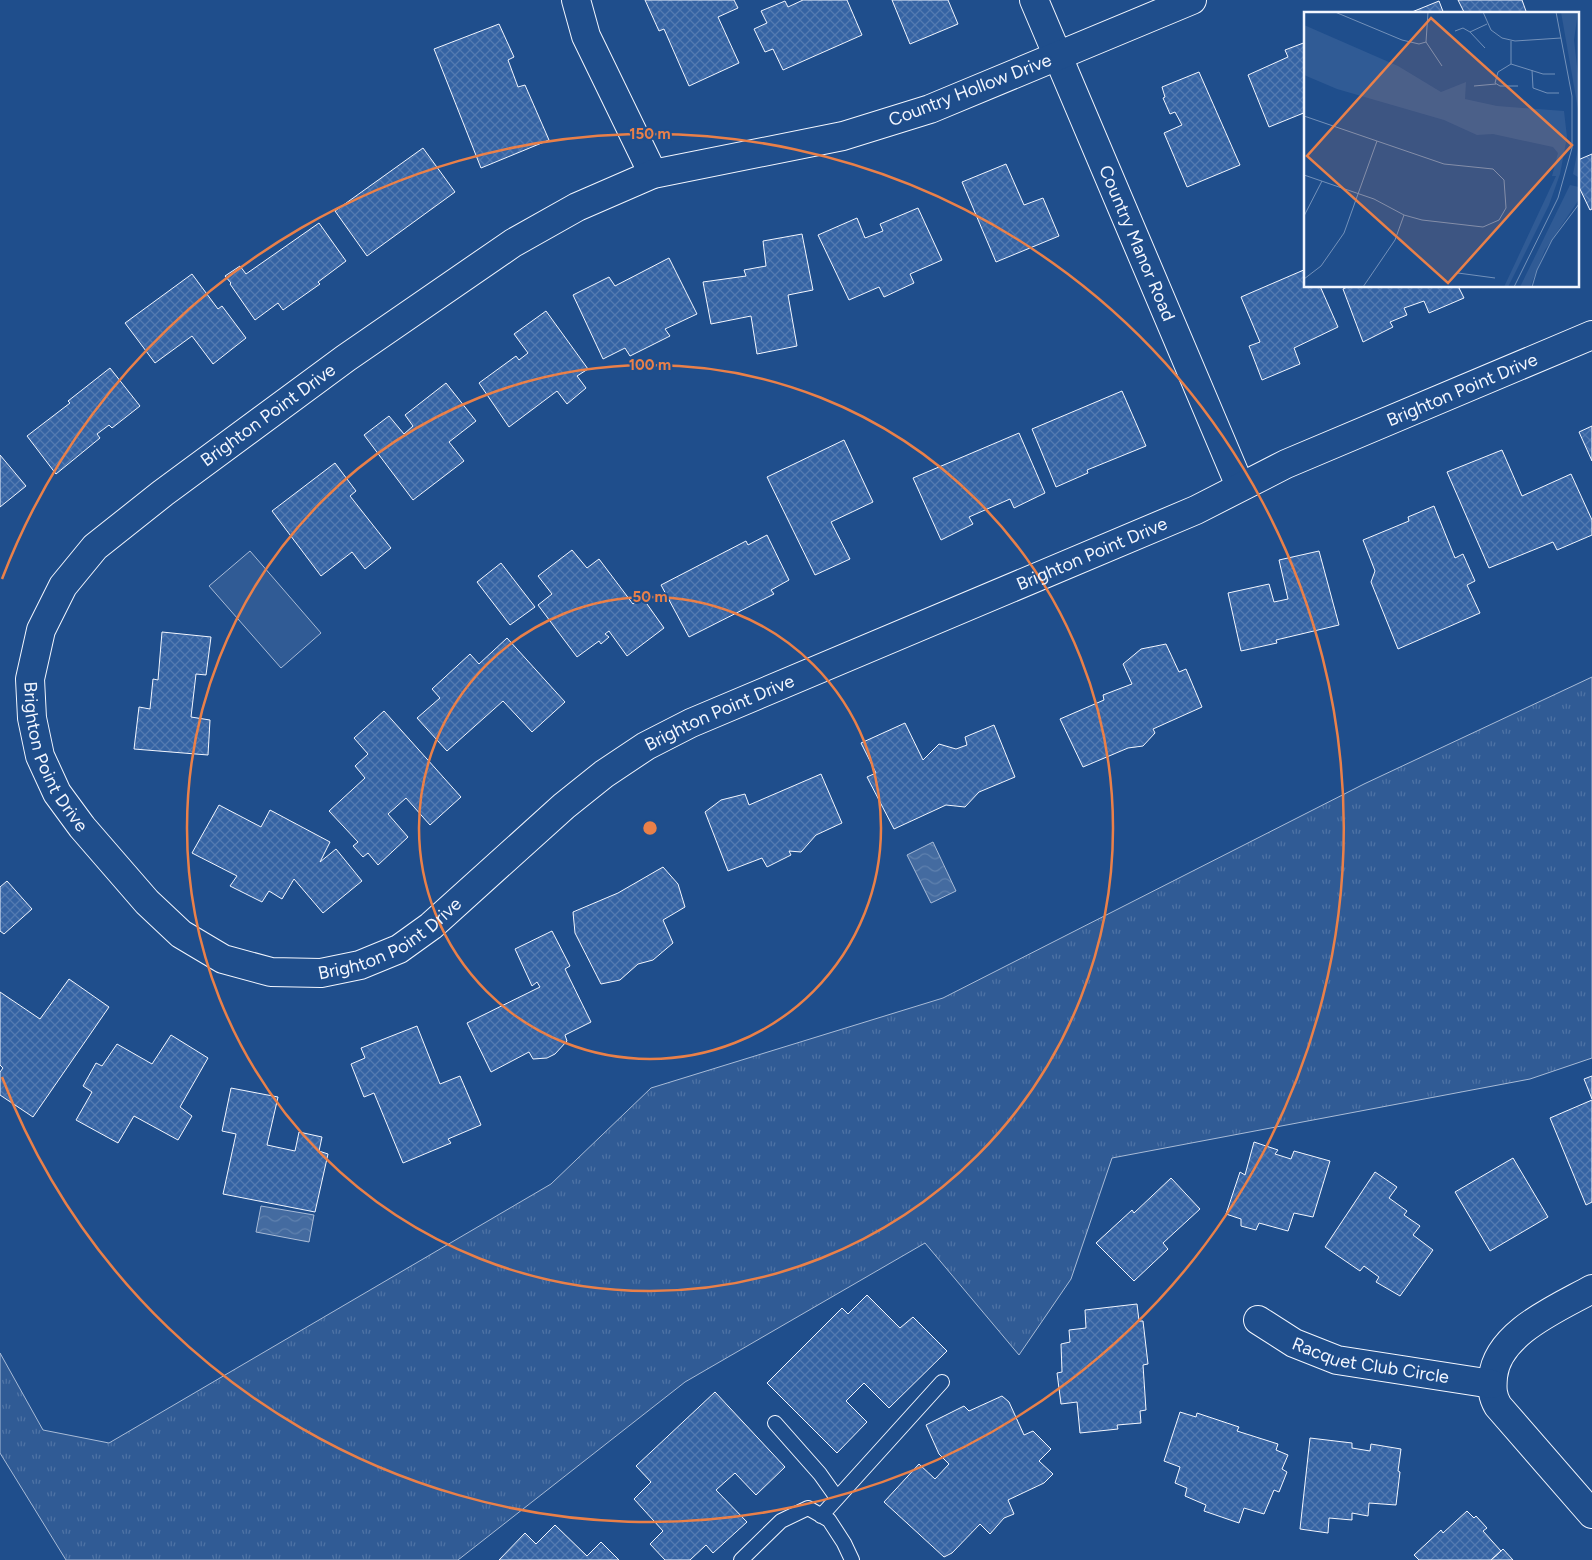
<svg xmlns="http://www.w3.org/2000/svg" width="1592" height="1560" font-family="Figtree,sans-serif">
  <defs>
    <pattern id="grass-tufts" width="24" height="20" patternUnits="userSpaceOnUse" patternTransform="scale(1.25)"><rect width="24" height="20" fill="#305b95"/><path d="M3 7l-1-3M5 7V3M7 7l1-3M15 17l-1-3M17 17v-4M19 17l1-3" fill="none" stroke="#4e73a5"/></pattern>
    <pattern id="water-waves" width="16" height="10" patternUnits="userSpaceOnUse" patternTransform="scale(1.25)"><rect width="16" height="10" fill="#446ba0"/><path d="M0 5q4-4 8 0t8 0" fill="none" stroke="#5f81ae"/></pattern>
    <pattern id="building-cross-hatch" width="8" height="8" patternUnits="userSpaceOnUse" patternTransform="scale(1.25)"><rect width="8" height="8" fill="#3563a3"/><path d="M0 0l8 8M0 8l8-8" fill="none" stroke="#537ab1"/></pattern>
  </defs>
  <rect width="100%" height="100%" fill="#1f4e8c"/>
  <!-- grass -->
  <path fill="url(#grass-tufts)" stroke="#a8bbd7" d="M 1592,677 L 1592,1058 L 1530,1079 L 1112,1158 L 1071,1279 L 1019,1355 L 925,1243 L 685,1382 L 458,1560 L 66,1560 L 0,1453 L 0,1353 L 43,1430 L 109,1443 L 551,1184 L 651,1088 L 943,998 L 1364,784 Z"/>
  <!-- pitch -->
  <path fill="#305b95" stroke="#a8bbd7" d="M 250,551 L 321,633 L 281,668 L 209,586 Z"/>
  <!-- water -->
  <path fill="url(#water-waves)" stroke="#a8bbd7" d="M 933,842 L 956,891 L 931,903 L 907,855 Z
    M 261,1206 L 314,1215 L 309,1242 L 256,1232 Z"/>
  <!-- building -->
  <path fill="url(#building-cross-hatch)" stroke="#f2f6ff" d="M 645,0 L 734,0 L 738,8 L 718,17 L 739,63 L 689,86 L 664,29 L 659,31 Z
    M 803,0 L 847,0 L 862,35 L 783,70 L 773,49 L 765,52 L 754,29 L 767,23 L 761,11 L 785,1 L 788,7 Z
    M 892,0 L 948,0 L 958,24 L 910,44 Z
    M 1458,0 L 1522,0 L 1527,14 L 1465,14 Z
    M 1439,1 L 1444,14 L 1407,14 Z
    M 499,24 L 514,57 L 508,60 L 518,87 L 525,85 L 549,140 L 481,168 L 434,49 Z
    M 1306,42 L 1306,112 L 1269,127 L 1248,75 L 1288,57 L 1285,50 Z
    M 1199,72 L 1240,165 L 1187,187 L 1164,133 L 1182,125 L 1175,112 L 1170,114 L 1163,98 L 1165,97 L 1162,87 Z
    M 423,148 L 455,192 L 367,256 L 335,211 Z
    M 1592,154 L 1592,209 L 1590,210 L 1578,185 L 1578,160 Z
    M 1006,164 L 1024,205 L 1043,198 L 1059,236 L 996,262 L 962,182 Z
    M 918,208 L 942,260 L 910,274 L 914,283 L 884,297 L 879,287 L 849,300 L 818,235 L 857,218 L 865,238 L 883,231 L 880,224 Z
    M 319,223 L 346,261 L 318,282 L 320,284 L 283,310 L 278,303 L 255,320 L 230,284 L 231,283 L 225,276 L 240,266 L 246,274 Z
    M 802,234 L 813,290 L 788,295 L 797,346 L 757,354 L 751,316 L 711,324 L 703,282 L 746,276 L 744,270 L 766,266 L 763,241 Z
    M 669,258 L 697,314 L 665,329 L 670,336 L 630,356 L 625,348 L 603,359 L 573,295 L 609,277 L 615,286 Z
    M 1306,269 L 1306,286 L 1320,286 L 1338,327 L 1294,348 L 1300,364 L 1262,380 L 1249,346 L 1260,342 L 1241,297 Z
    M 192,274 L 218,309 L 222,306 L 246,338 L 213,364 L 192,336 L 155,363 L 125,323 Z
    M 1349,286 L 1458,286 L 1464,298 L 1429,313 L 1424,301 L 1404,308 L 1407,315 L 1390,322 L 1393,327 L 1363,342 L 1343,289 Z
    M 546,311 L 588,369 L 577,376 L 586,388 L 567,404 L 557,391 L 509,427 L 479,383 L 516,356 L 519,360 L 528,353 L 514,334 Z
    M 110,368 L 140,406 L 112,428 L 109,425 L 97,434 L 100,438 L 56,474 L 27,436 L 70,403 L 68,401 Z
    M 446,383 L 476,421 L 449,442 L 464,461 L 413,500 L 364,435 L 389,416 L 404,434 L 413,426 L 405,415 Z
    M 1122,391 L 1146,446 L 1087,470 L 1088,473 L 1056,487 L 1032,429 Z
    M 1592,426 L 1592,461 L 1579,432 Z
    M 1019,433 L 1045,493 L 1014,508 L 1010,499 L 969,517 L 973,524 L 941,540 L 913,478 Z
    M 844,440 L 873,502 L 831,522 L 850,559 L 815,575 L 767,477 Z
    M 1502,450 L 1522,496 L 1571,474 L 1592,520 L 1592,535 L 1557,550 L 1553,542 L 1489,568 L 1447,472 Z
    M 0,455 L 26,486 L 0,507 Z
    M 335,463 L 356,491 L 350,496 L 391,548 L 365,569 L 352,552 L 321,576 L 272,511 Z
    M 1434,506 L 1455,558 L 1463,554 L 1475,581 L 1467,585 L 1480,613 L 1398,649 L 1371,582 L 1375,571 L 1363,540 L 1409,521 L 1408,517 Z
    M 767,535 L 789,580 L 771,590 L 774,594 L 689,637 L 661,585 L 746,541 L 748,545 Z
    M 572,550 L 587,568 L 599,559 L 633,604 L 642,597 L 664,628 L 627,656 L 609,631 L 605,634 L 609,637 L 601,644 L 599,641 L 577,657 L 538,605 L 552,594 L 538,576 Z
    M 1319,551 L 1339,625 L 1276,640 L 1277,643 L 1241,651 L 1228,593 L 1269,584 L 1274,602 L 1288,599 L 1279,560 Z
    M 501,563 L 535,607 L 510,625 L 477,582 Z
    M 162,632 L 211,637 L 206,675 L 196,674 L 191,717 L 210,720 L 208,755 L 134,749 L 139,707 L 150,709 L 153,679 L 158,680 Z
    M 507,638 L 565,702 L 532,732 L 503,701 L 447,751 L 417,718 L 440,698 L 432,689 L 470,654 L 479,664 Z
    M 1166,644 L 1179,672 L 1186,669 L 1202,707 L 1153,729 L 1155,733 L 1143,746 L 1128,748 L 1083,767 L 1060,719 L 1104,700 L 1103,695 L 1132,684 L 1123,664 L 1141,649 Z
    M 384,711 L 461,797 L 430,825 L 406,798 L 388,814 L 408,837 L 378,865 L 368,853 L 363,857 L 353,846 L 358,842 L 329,811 L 365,778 L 355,766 L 368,754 L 354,738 Z
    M 905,723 L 923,760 L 939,744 L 956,749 L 967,745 L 965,737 L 994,725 L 1015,777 L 979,792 L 965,807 L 946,805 L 894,829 L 867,777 L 876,773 L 861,743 Z
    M 821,774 L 842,823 L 816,835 L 801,852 L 789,851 L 791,855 L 767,867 L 762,858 L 728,871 L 705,812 L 721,800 L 745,794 L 749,805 Z
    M 219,805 L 261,827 L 270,810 L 330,842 L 320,862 L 336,849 L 362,881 L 323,913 L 294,879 L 282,899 L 269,891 L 262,902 L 230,886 L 237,876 L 192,853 Z
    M 663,867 L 678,884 L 685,907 L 663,920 L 673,943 L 653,960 L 638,964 L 620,980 L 601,984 L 575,933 L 573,912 L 618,893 Z
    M 7,881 L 32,909 L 4,934 L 0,931 L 0,887 Z
    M 552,931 L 570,966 L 565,969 L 591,1022 L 565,1035 L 567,1041 L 555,1054 L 547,1058 L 533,1059 L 529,1052 L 491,1072 L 467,1023 L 540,987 L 537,982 L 532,986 L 515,949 Z
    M 69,979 L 109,1007 L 33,1117 L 0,1095 L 0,1072 L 3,1068 L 0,1065 L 0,992 L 40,1019 Z
    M 417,1026 L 440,1084 L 460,1076 L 481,1125 L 448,1139 L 451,1143 L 403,1163 L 374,1093 L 364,1097 L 351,1064 L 365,1058 L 361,1048 Z
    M 171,1035 L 208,1058 L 180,1107 L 192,1116 L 178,1140 L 134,1116 L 118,1143 L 76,1120 L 92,1092 L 83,1086 L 96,1063 L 102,1066 L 117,1044 L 152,1064 Z
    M 1592,1076 L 1592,1099 L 1584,1079 Z
    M 231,1088 L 278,1097 L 267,1145 L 295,1151 L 299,1132 L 322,1137 L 319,1151 L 328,1154 L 315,1212 L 223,1194 L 236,1134 L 222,1131 Z
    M 1592,1100 L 1592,1202 L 1586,1205 L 1550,1118 Z
    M 1254,1142 L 1278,1150 L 1275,1154 L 1291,1159 L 1294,1151 L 1330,1161 L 1313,1217 L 1294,1213 L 1288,1231 L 1259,1223 L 1256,1230 L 1241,1226 L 1241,1219 L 1226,1214 L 1240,1172 L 1245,1175 Z
    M 1513,1158 L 1548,1217 L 1490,1251 L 1455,1192 Z
    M 1375,1172 L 1397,1187 L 1389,1198 L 1407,1211 L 1404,1215 L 1420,1226 L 1413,1235 L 1433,1250 L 1400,1296 L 1376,1282 L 1379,1277 L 1364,1266 L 1360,1271 L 1325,1247 Z
    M 1171,1178 L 1200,1209 L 1163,1243 L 1168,1249 L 1134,1281 L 1096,1243 L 1132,1210 L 1134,1213 Z
    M 867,1295 L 900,1328 L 913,1317 L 947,1351 L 889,1408 L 864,1383 L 846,1401 L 867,1422 L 837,1453 L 767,1383 L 842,1308 L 848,1314 Z
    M 1137,1304 L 1139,1321 L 1143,1321 L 1148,1364 L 1143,1365 L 1146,1410 L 1140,1411 L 1141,1423 L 1117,1425 L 1118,1429 L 1080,1433 L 1077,1402 L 1061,1404 L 1057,1373 L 1062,1372 L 1061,1344 L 1070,1342 L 1069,1330 L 1086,1328 L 1085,1310 Z
    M 715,1392 L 785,1467 L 756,1495 L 735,1473 L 716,1490 L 747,1522 L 713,1553 L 706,1545 L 690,1560 L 665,1560 L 650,1544 L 663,1531 L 634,1499 L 651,1482 L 636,1466 Z
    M 1002,1396 L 1009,1402 L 1024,1435 L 1033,1431 L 1051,1449 L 1039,1461 L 1053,1474 L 1044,1483 L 1008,1500 L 1014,1514 L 1004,1518 L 990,1534 L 980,1524 L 952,1553 L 944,1557 L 884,1502 L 919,1464 L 935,1479 L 949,1464 L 939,1454 L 926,1425 L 964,1406 L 969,1411 Z
    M 1180,1412 L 1196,1417 L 1197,1413 L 1239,1427 L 1237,1431 L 1278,1444 L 1276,1450 L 1288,1455 L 1282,1469 L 1287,1472 L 1279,1492 L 1274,1490 L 1264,1514 L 1244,1508 L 1239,1523 L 1204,1511 L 1206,1505 L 1185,1496 L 1187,1488 L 1175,1483 L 1180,1467 L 1164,1461 Z
    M 1310,1438 L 1352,1443 L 1352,1448 L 1370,1451 L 1371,1444 L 1401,1449 L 1398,1471 L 1400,1472 L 1396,1505 L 1369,1503 L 1368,1516 L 1352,1513 L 1352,1520 L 1329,1518 L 1328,1533 L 1300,1529 Z
    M 1467,1511 L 1474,1518 L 1476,1516 L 1487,1528 L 1483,1531 L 1501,1551 L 1491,1560 L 1419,1560 L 1414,1555 L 1441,1530 L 1443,1533 Z
    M 555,1525 L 587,1556 L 601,1542 L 619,1560 L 499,1560 L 525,1533 L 536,1544 Z
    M 1503,1549 L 1513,1560 L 1491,1560 L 1501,1551 Z"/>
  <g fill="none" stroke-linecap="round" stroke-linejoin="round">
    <!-- lane casing -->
    <g stroke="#f2f6ff" stroke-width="16">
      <path id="lane" d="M 775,1423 L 820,1474 L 837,1498
        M 821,1516 L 942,1382
        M 741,1560 L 781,1521 L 808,1508 L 829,1520 L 844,1543 L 852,1560"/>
    </g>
    <!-- street casing -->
    <g stroke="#f2f6ff" stroke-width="30">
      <g id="street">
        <path d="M 576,0 L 586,36 L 653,174"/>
        <path id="s1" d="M 1034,0 L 1240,486"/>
        <path id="s2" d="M 1192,0 L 930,109 L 843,136 L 653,174 L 577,207 L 513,243 L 346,358 L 163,493 L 95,547 L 63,586 L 41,630 L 30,679 L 32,718 L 40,756 L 57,793 L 82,827 L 147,902 L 181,934 L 223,959 L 271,972 L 321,973 L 360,965 L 399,949 L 431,926 L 564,806 L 604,774 L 646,746 L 691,723 L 1196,510 L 1286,464 L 1592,335"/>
        <path d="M 1592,1289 C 1558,1308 1497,1333 1493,1377 C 1492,1388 1492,1396 1498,1406 L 1592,1514"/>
        <path id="s3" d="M 1258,1320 L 1294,1343 L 1337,1360 L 1492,1384"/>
      </g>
    </g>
    <!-- lane -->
    <use href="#lane" stroke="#1f4e8c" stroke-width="14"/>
    <!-- street -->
    <use href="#street" stroke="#1f4e8c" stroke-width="28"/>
  </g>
  <!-- distance rings -->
  <g fill="none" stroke="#ea8049" stroke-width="2.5">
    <circle cx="650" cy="828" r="231"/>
    <circle cx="650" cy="828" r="463"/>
    <path d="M2 579A694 694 0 1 1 2 1077"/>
  </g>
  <g text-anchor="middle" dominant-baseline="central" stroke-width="4" stroke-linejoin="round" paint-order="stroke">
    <!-- street labels -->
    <g font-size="18" fill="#f2f6ff" stroke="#1f4e8c">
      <text transform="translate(970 90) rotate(-21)">Country Hollow Drive</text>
      <text stroke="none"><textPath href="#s1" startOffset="264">Country Manor Road</textPath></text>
      <text stroke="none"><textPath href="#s2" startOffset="3140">Brighton Point Drive</textPath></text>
      <text transform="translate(268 415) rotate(-36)">Brighton Point Drive</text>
      <text stroke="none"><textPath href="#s2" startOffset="2735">Brighton Point Drive</textPath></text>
      <text stroke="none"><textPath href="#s2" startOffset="2330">Brighton Point Drive</textPath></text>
      <text stroke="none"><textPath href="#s2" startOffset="1475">Brighton Point Drive</textPath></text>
      <text stroke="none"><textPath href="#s2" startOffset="1925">Brighton Point Drive</textPath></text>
      <text stroke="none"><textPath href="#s3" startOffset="122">Racquet Club Circle</textPath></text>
    </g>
  </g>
  <!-- overview -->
  <g transform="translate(1304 12)">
    <rect width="275" height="275" fill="#1f4e8c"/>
    <path d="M 257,0 L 274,0 L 270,28 L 275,71 L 275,165 L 274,165 L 269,162 L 275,132 L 274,97 ZM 0,13 L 94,54 L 137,80 L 162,70 L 161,87 L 193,94 L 260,99 L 263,125 L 256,162 L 245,193 L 204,275 L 200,275 L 252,164 L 248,164 L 254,141 L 249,135 L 189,122 L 173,123 L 140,108 L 33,77 L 0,63 ZM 266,173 L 275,175 L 274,189 L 241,238 L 226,275 L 216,275 Z" fill="#305b95"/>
    <path fill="none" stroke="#7391ba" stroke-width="1" d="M 31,0 L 98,28 L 115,32 L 122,30M 179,0 L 187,18 L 198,26 L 211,29 L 257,26M 275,15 L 275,50M 151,19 L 159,16 L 166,20M 207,29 L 207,52 L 194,60 L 191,71 L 196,74 L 214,74M 122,30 L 124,0M 122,30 L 138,54M 181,36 L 166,20 L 183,12M 207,52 L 239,62 L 251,62M 228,58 L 229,76 L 243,81 L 255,81M 170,74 L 192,72M 0,104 L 140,152 L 189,157 L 200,168 L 202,196 L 195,208 L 179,215 L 118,208 L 100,203 L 70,187 L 0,163M 0,204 L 18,169M 154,261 L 191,266M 0,267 L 17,254 L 40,221 L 73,129M 59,275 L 91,228 L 100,203M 210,275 L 254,186 L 268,136 L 268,84 L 252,0M 228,275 L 233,258 L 248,228 L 275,192"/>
    <path fill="#ea8049" fill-opacity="0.15" stroke="#ea8049" stroke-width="2.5" d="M 127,6 L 268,133 L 144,271 L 3,144 Z"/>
    <rect width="275" height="275" fill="none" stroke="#f2f6ff" stroke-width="2.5"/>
  </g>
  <circle cx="650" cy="828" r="8" fill="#ea8049" stroke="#1f4e8c" stroke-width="2.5"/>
  <g font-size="15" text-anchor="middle" font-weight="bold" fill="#ea8049" stroke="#1f4e8c" stroke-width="4" stroke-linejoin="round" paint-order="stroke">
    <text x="650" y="139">150 m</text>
    <text x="650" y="370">100 m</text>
    <text x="650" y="602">50 m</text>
  </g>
</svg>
